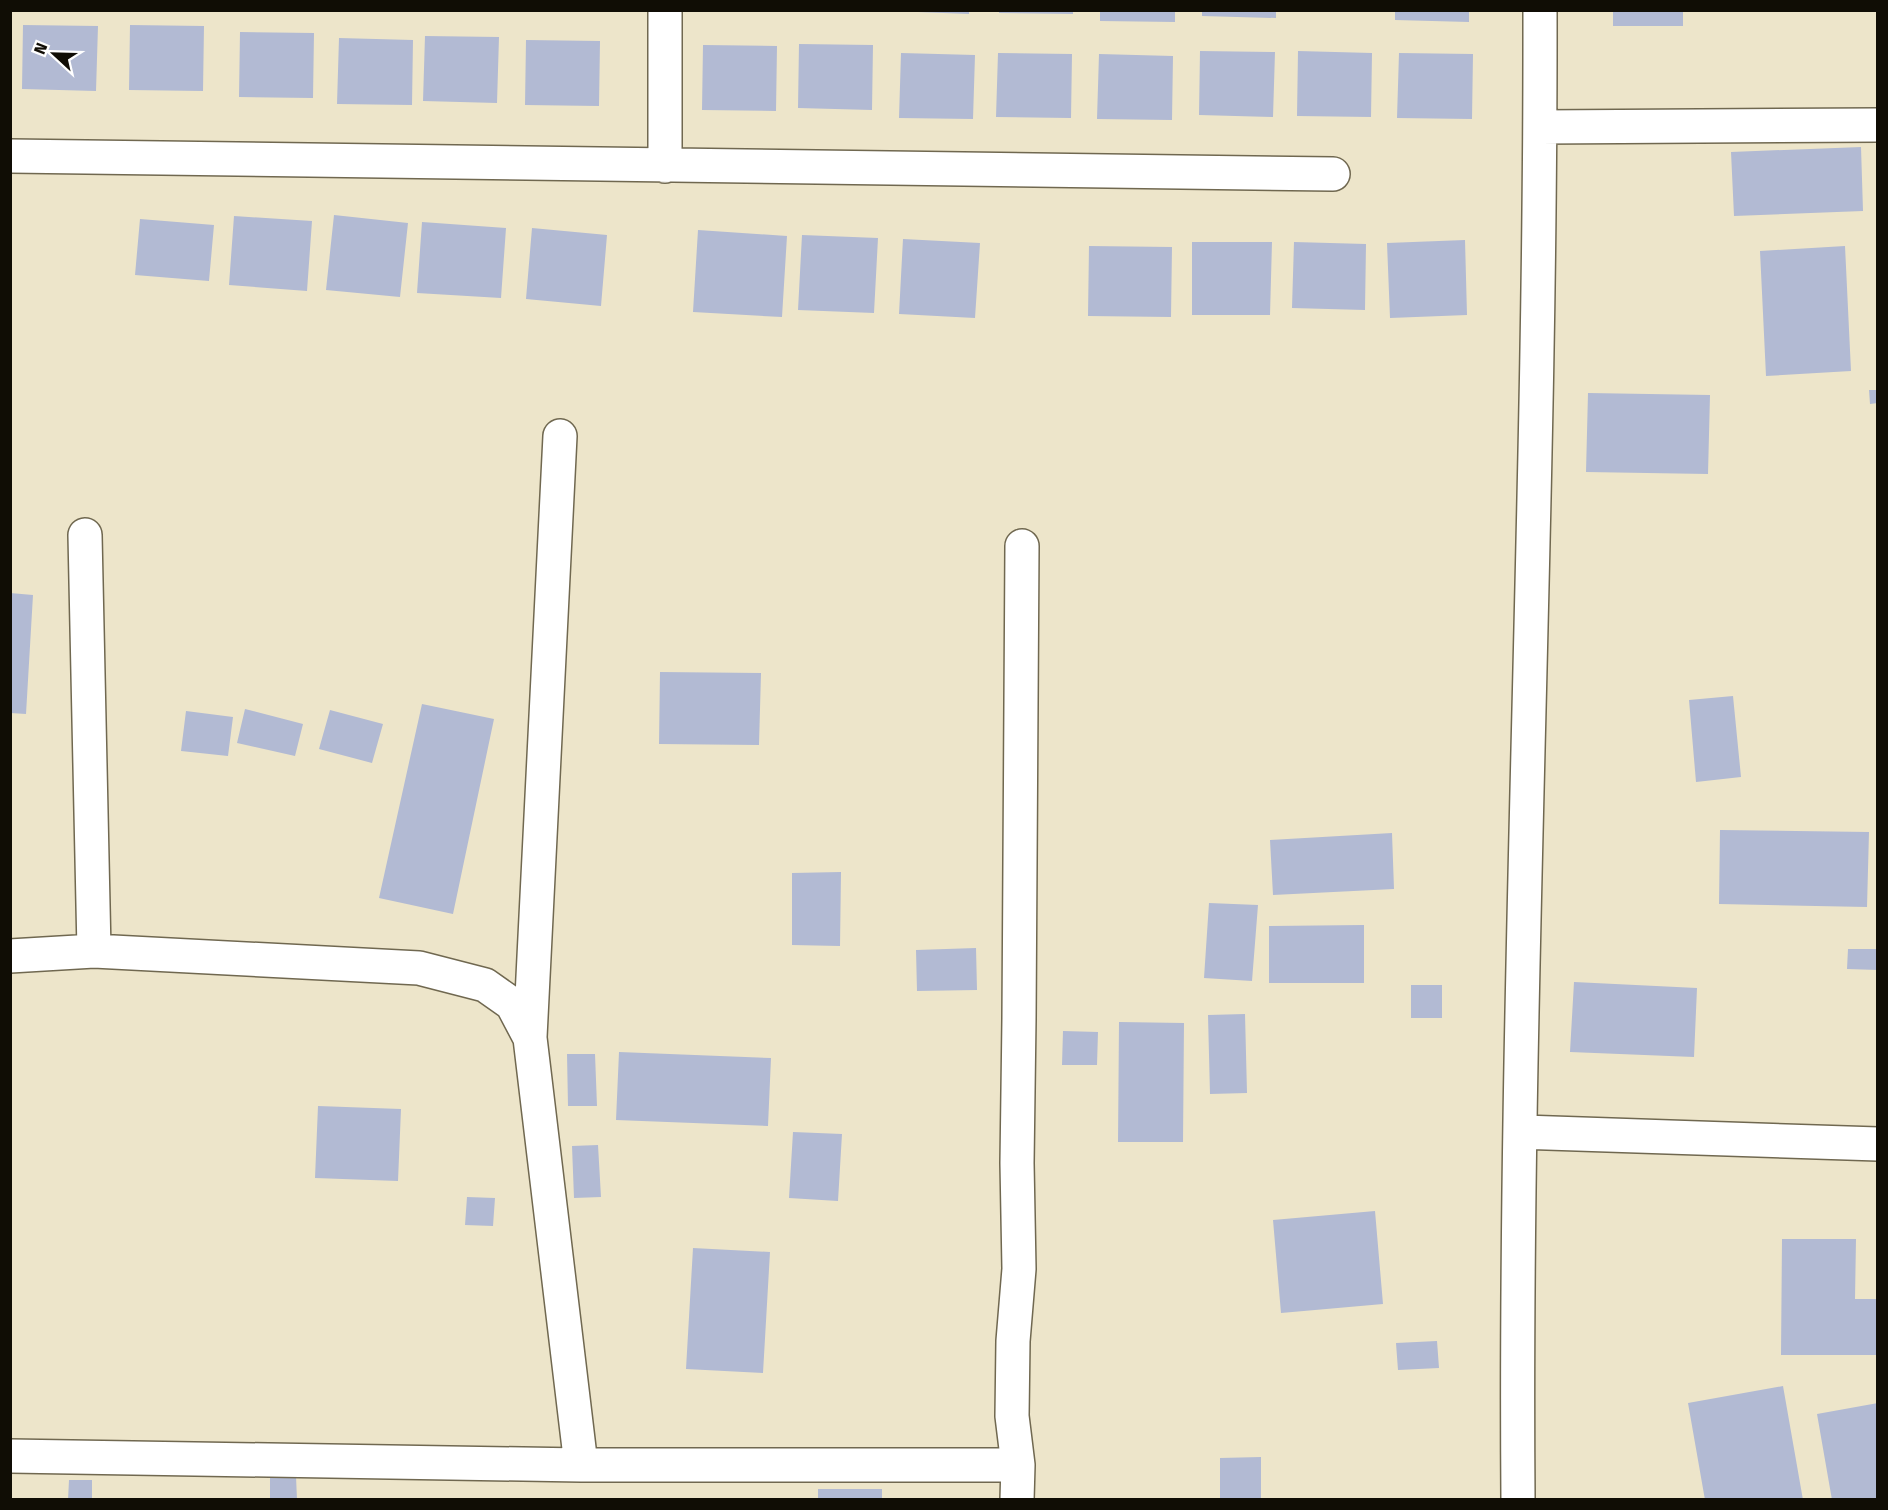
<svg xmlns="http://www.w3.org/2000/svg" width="1888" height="1510" font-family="'Fira Sans',sans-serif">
  <rect width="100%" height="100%" fill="#ede5ca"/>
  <!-- building -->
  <path fill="#b2bad3" d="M 918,10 L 969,10 L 969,14 L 918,12 Z
    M 999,10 L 1073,10 L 1073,14 L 999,13 Z
    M 1100,10 L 1175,10 L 1175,22 L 1100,21 Z
    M 1202,10 L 1276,10 L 1276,18 L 1202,16 Z
    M 1395,10 L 1469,10 L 1469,22 L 1395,20 Z
    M 1613,10 L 1683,10 L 1683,26 L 1613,26 Z
    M 23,25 L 98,26 L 96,91 L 22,89 Z
    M 130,25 L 204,26 L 203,91 L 129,90 Z
    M 240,32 L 314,33 L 313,98 L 239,97 Z
    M 425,36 L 499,37 L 497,103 L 423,101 Z
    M 339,38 L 413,40 L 412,105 L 337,104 Z
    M 526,40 L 600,41 L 599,106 L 525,105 Z
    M 799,44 L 873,45 L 872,110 L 798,108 Z
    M 703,45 L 777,46 L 776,111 L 702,110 Z
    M 1200,51 L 1275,52 L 1273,117 L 1199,115 Z
    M 1298,51 L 1372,53 L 1371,117 L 1297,116 Z
    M 901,53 L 975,55 L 973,119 L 899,118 Z
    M 998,53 L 1072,54 L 1071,118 L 996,117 Z
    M 1399,53 L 1473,54 L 1472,119 L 1397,118 Z
    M 1099,54 L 1173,56 L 1172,120 L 1097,119 Z
    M 1861,147 L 1863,211 L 1734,216 L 1731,152 Z
    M 334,215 L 408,223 L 400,297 L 326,290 Z
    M 234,216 L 312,221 L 307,291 L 229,285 Z
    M 140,219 L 214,225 L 209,281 L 135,275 Z
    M 422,222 L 506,228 L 501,298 L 417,293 Z
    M 532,228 L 607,235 L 601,306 L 526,299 Z
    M 698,230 L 787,236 L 782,317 L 693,312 Z
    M 802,235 L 878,238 L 874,313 L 798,310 Z
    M 903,239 L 980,243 L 975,318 L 899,314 Z
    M 1465,240 L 1467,315 L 1390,318 L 1387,243 Z
    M 1192,242 L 1272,242 L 1270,315 L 1192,315 Z
    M 1294,242 L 1366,244 L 1365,310 L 1292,308 Z
    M 1089,246 L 1172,247 L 1171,317 L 1088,316 Z
    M 1845,246 L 1851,371 L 1766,376 L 1760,251 Z
    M 1869,390 L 1878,390 L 1878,403 L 1870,404 Z
    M 1588,393 L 1710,395 L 1708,474 L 1586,472 Z
    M 10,593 L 33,595 L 26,714 L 10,713 Z
    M 660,672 L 761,673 L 759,745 L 659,744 Z
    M 1733,696 L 1741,777 L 1696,782 L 1689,700 Z
    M 422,704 L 494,719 L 453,914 L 379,898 Z
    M 245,709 L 303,724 L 295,756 L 237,743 Z
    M 330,710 L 383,724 L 372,763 L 319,749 Z
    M 186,711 L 233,717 L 228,756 L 181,751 Z
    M 1720,830 L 1869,832 L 1867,907 L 1719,904 Z
    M 1392,833 L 1394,889 L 1273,895 L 1270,840 Z
    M 841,872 L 840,946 L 792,945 L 792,873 Z
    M 1209,903 L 1258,905 L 1252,981 L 1204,978 Z
    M 1364,925 L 1364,983 L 1269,983 L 1269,926 Z
    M 976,948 L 977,990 L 917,991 L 916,950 Z
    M 1848,949 L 1878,949 L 1878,970 L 1847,969 Z
    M 1574,982 L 1697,988 L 1694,1057 L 1570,1052 Z
    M 1411,985 L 1442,985 L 1442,1018 L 1411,1018 Z
    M 1245,1014 L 1247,1093 L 1210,1094 L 1208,1015 Z
    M 1119,1022 L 1184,1023 L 1183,1142 L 1118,1142 Z
    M 1063,1031 L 1098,1032 L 1097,1065 L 1062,1065 Z
    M 619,1052 L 771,1058 L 768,1126 L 616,1120 Z
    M 567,1054 L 595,1054 L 597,1106 L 568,1106 Z
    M 318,1106 L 401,1109 L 398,1181 L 315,1178 Z
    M 793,1132 L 842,1134 L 838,1201 L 789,1198 Z
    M 598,1145 L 601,1197 L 574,1198 L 572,1146 Z
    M 467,1197 L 495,1198 L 493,1226 L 465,1225 Z
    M 1375,1211 L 1383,1304 L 1281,1313 L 1273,1220 Z
    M 1782,1239 L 1856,1239 L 1855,1299 L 1878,1299 L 1878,1355 L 1781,1355 Z
    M 693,1248 L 770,1252 L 763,1373 L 686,1369 Z
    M 1437,1341 L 1439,1368 L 1398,1370 L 1396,1343 Z
    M 1783,1386 L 1803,1500 L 1705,1500 L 1688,1403 Z
    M 1878,1403 L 1878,1500 L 1832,1500 L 1817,1414 Z
    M 1261,1457 L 1261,1500 L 1220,1500 L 1220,1458 Z
    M 296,1476 L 297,1500 L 270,1500 L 270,1478 Z
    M 69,1480 L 92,1480 L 92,1500 L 68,1500 Z
    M 818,1489 L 882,1489 L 882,1500 L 818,1500 Z"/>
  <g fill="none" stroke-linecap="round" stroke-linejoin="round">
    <!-- street casing -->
    <g stroke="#706850" stroke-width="36">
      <path id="street" d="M 1540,127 L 1878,125
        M 10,156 L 1333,174
        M 665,166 L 665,10
        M 85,535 L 94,951
        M 10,956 L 94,951 L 419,968 L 485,985 L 512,1004 L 530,1038 L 581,1465
        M 530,1037 L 560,436
        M 1520,1132 L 1878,1144
        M 10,1456 L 581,1465 L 1018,1465
        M 1017,1500 L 1018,1465 L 1012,1416 L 1013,1341 L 1019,1269 L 1017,1163 L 1019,1019 L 1022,546
        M 1518,1500 C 1514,1003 1541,507 1540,10"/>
    </g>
    <!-- street -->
    <use href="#street" stroke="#fff" stroke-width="33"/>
  </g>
  <!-- border -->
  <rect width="1888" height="1510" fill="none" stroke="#100d05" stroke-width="24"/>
  <!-- north arrow -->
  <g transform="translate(54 54) rotate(292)" stroke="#ffffff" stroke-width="4.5" paint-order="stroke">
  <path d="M0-4.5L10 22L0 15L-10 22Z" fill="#100d05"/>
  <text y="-9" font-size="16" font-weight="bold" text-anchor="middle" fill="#100d05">N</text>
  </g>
</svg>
